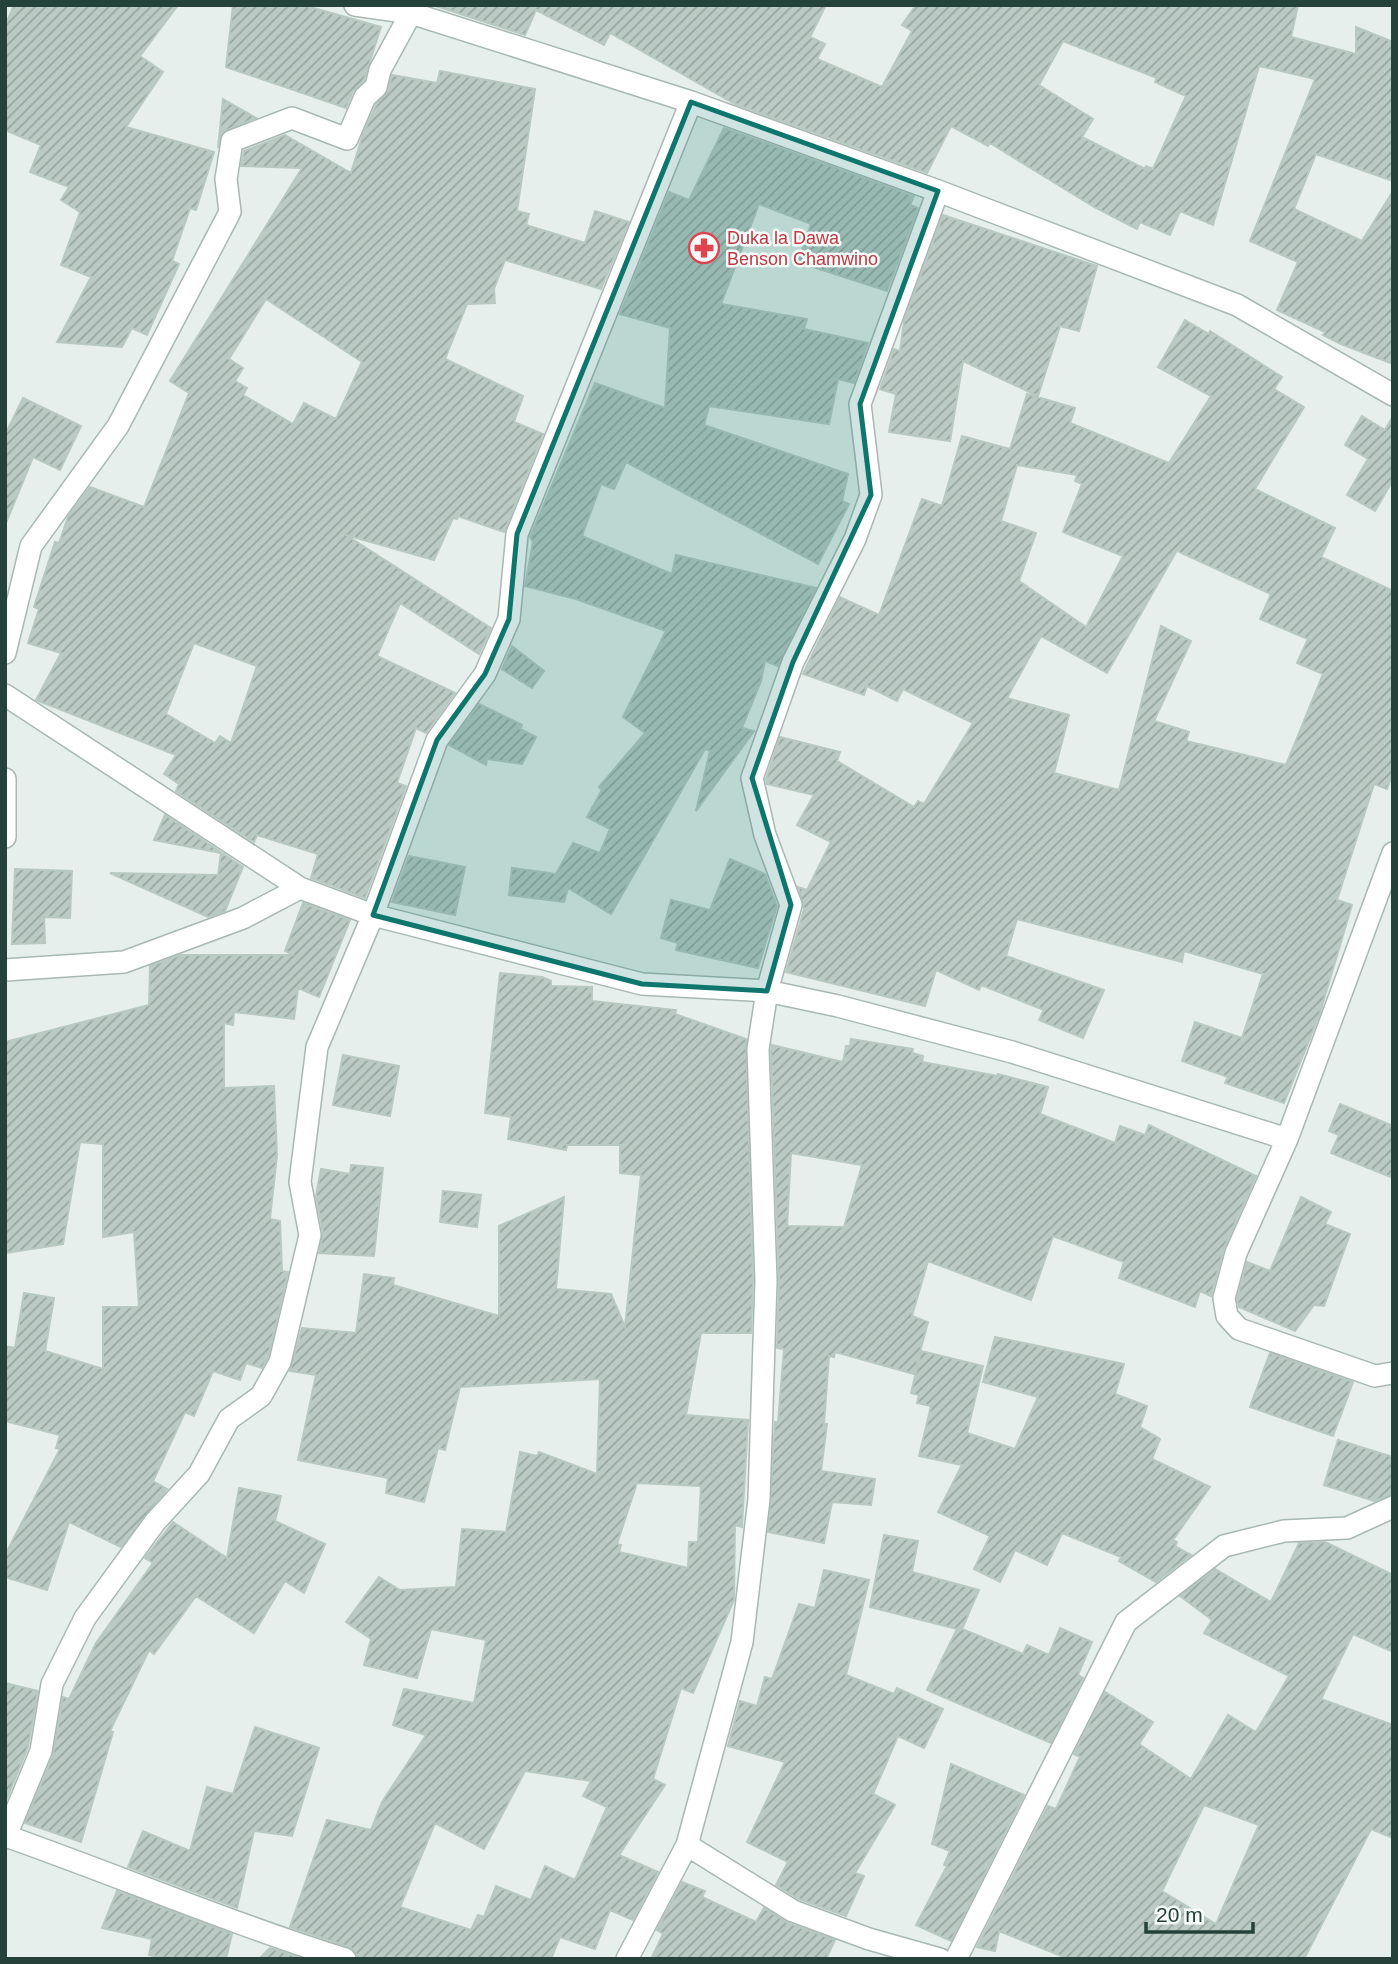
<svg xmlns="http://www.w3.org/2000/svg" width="1398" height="1964" font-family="Arial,sans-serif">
  <defs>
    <pattern id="building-hatch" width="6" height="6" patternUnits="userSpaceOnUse" patternTransform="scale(1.75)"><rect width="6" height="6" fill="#bbcac4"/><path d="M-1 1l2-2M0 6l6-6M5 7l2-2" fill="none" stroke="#98a6a0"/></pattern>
  </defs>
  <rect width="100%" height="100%" fill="#e6efeb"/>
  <!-- building -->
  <path fill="url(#building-hatch)" stroke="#b8c9c2" stroke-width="2" fill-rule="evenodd" d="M 14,5 L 178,5 L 140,56 L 163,72 L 126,127 L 214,152 L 196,210 L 190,208 L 172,261 L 179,264 L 147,335 L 132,328 L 122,347 L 57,342 L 91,277 L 61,265 L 80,212 L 61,200 L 69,187 L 30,172 L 41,145 L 5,130 L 5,26 Z
    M 233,5 L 303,5 L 381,27 L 364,80 L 353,91 L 346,108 L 226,67 Z
    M 433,5 L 826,5 L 810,37 L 825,44 L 817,59 L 882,87 L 912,31 L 902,25 L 916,5 L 1298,5 L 1291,37 L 1356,54 L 1356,27 L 1393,42 L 1393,181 L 1316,154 L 1294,209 L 1362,241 L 1393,191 L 1393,364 L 1341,344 L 1323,335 L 1325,332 L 1277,310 L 1298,262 L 1250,241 L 1315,79 L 1259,66 L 1213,225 L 1180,211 L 1170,235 L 1140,222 L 1137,229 L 1094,207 L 990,143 L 988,146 L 951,126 L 927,173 L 735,104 L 610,33 L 604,45 L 536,10 L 525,35 ZM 1063,41 L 1157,78 L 1155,82 L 1186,96 L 1153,169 L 1146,166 L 1145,169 L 1082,137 L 1093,119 L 1039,85 Z
    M 440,71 L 535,89 L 517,211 L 529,214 L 526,225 L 585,243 L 595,211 L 629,222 L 601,289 L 505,260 L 494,289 L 495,303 L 467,304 L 445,359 L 523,396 L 514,422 L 543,434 L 504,532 L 458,516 L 457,519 L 453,518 L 434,560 L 346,535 L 491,628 L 479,654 L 400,603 L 377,656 L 455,693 L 426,733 L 416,728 L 397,783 L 406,786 L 365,898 L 311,878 L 318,854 L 257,835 L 254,842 L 176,791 L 179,784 L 164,774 L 176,755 L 36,700 L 61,653 L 28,643 L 39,609 L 34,607 L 55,542 L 59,543 L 68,517 L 90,487 L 144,507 L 189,393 L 170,381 L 302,168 L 241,166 L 244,151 L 285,135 L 351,173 L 363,134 L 376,105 L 388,91 L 392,75 L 437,83 ZM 266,299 L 362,362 L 336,419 L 304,403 L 293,424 L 243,395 L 247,388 L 235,381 L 243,368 L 229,359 ZM 194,643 L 257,666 L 231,743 L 220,736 L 215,743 L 166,714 Z
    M 223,99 L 256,118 L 222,132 L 218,148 Z
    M 724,128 L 914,196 L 910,205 L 918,208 L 887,291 L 798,262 L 811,224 L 759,204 L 721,304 L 807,319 L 804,329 L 868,343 L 854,383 L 838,379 L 829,424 L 709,406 L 704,425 L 848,474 L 842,501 L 849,504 L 818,564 L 626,462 L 614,489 L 601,484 L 582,536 L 672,574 L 676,555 L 816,588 L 778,666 L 765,661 L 761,681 L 742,728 L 754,731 L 696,811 L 710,751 L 705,749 L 611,914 L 568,888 L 564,902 L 509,895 L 512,868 L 556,874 L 573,843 L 600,853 L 610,829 L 587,817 L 602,790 L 599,787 L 645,733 L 623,717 L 666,631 L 576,599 L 525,586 L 533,542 L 530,537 L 595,383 L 665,408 L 670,328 L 620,314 L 669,192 L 689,200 Z
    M 943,215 L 1097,266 L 1079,331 L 1060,326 L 1038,396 L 963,361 L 950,441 L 889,432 L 896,394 L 880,389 L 894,349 L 900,351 L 904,321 Z
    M 1185,320 L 1209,334 L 1210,331 L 1282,377 L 1274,389 L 1304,407 L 1255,489 L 1335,528 L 1321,557 L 1393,591 L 1393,773 L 1387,789 L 1374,784 L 1337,900 L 1352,905 L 1320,1013 L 1284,1103 L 1225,1083 L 1228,1077 L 1182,1061 L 1195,1022 L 1242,1038 L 1263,974 L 1184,951 L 1182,962 L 1017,919 L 1006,956 L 1104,990 L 1083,1038 L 1039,1020 L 1044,1010 L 981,985 L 979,990 L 936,970 L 925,1006 L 786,972 L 804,909 L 798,887 L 807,890 L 831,842 L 797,825 L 814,795 L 767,784 L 766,779 L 780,737 L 840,752 L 837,761 L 914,807 L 918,801 L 924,804 L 973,723 L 903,689 L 897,701 L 867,686 L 864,695 L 803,674 L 840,597 L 879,615 L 922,499 L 942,506 L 962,436 L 1010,449 L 1027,394 L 1075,408 L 1070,423 L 1169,463 L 1211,396 L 1158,367 ZM 1017,465 L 1077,475 L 1075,481 L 1082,484 L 1063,532 L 1123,556 L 1086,627 L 1019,581 L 1036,533 L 1001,521 ZM 1180,545 L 1179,552 L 1271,594 L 1260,619 L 1308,639 L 1297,663 L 1323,674 L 1286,765 L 1186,741 L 1189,732 L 1154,721 L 1191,641 L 1161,626 L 1119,790 L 1054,773 L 1069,715 L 1007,698 L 1041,636 L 1107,673 Z
    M 23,398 L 81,426 L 60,470 L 33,457 L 6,523 L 5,435 Z
    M 1362,416 L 1385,430 L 1393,416 L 1393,480 L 1375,511 L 1347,495 L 1368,459 L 1345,445 Z
    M 512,646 L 544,671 L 532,688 L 502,669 Z
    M 479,704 L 522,725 L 520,729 L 536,737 L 522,764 L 487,759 L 486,765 L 449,745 Z
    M 165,815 L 243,867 L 225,911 L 208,917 L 110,873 L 218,875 L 221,853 L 154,840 Z
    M 409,856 L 465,867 L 455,915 L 392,902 Z
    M 730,859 L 765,874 L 777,906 L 758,968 L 676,950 L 678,943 L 661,938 L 671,900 L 710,910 Z
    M 15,869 L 72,871 L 70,918 L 44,917 L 45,943 L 12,944 Z
    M 303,903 L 350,920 L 319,997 L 298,988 L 294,1019 L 234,1012 L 233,1025 L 224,1023 L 224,1088 L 274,1086 L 277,1155 L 270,1219 L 280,1221 L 282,1271 L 288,1272 L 268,1357 L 262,1368 L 246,1363 L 240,1380 L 213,1371 L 194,1416 L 185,1412 L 153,1481 L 167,1489 L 121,1547 L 69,1522 L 47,1590 L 5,1577 L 5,1555 L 60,1449 L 56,1448 L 60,1435 L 5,1421 L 5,1346 L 15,1348 L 24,1293 L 54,1298 L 45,1351 L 103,1369 L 103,1307 L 139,1307 L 134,1232 L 103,1237 L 103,1144 L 80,1142 L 63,1244 L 5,1253 L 5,1042 L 149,1005 L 150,966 L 180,955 L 294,955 L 285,951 Z
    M 500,973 L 542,977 L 551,981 L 551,986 L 592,987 L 592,1001 L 676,1010 L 675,1014 L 746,1039 L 753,1281 L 751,1333 L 701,1333 L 686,1415 L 748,1420 L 742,1527 L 735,1525 L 734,1600 L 693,1693 L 681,1688 L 653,1779 L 665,1785 L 619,1855 L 658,1872 L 633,1920 L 610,1910 L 595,1949 L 560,1937 L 551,1959 L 358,1959 L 355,1951 L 349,1947 L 290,1927 L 327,1820 L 371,1830 L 382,1802 L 426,1735 L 393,1725 L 404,1689 L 474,1703 L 486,1640 L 431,1629 L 417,1678 L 364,1665 L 371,1639 L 346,1622 L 379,1577 L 400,1590 L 456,1587 L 462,1529 L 506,1532 L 520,1452 L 537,1456 L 539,1452 L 597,1474 L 600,1379 L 460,1387 L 445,1450 L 438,1448 L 424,1502 L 386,1493 L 388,1478 L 298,1460 L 316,1375 L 290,1371 L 302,1328 L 356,1333 L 364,1274 L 394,1278 L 393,1285 L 499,1316 L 499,1226 L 564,1197 L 556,1289 L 611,1294 L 625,1327 L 641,1175 L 620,1173 L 620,1145 L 567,1145 L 566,1150 L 508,1139 L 511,1117 L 485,1113 ZM 637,1483 L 701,1486 L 698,1542 L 689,1542 L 688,1568 L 619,1552 L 621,1545 L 617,1544 ZM 525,1771 L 591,1781 L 583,1796 L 607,1807 L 575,1880 L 545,1866 L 531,1900 L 496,1886 L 484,1917 L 478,1915 L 471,1930 L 400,1907 L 435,1823 L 484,1849 Z
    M 851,1039 L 913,1049 L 912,1053 L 923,1056 L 922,1062 L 998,1076 L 998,1074 L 1048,1087 L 1040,1114 L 1115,1143 L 1120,1126 L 1145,1135 L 1149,1125 L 1256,1176 L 1224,1248 L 1211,1296 L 1200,1291 L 1195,1307 L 1119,1278 L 1124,1262 L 1053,1236 L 1031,1300 L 928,1261 L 912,1316 L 928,1322 L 914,1374 L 835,1352 L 834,1357 L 829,1356 L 824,1424 L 827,1424 L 821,1471 L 875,1479 L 871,1505 L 832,1502 L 824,1543 L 768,1532 L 775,1422 L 778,1422 L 784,1349 L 777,1348 L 779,1281 L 771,1050 L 772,1045 L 843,1062 L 846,1046 L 850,1046 ZM 791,1153 L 862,1165 L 844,1227 L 787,1226 Z
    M 343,1055 L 399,1066 L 390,1116 L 333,1105 Z
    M 1340,1104 L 1393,1126 L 1393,1178 L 1331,1153 L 1339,1135 L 1329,1131 Z
    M 351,1165 L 383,1168 L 374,1256 L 319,1253 L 323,1233 L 316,1196 L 321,1169 L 350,1174 Z
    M 443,1191 L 481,1195 L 477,1227 L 440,1222 Z
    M 1301,1197 L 1331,1212 L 1325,1224 L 1350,1234 L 1324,1306 L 1314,1305 L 1295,1331 L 1239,1307 L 1237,1299 L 1247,1262 L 1270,1271 Z
    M 995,1337 L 1124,1364 L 1115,1394 L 1147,1406 L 1140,1427 L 1160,1439 L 1152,1459 L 1210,1487 L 1173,1540 L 1177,1542 L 1175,1546 L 1191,1555 L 1156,1582 L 1119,1561 L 1121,1557 L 1062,1533 L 1047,1565 L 1015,1550 L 1000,1582 L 974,1569 L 990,1536 L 938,1512 L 962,1465 L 919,1456 L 931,1406 L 917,1403 L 919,1395 L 911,1393 L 921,1351 L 983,1366 L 967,1433 L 1015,1449 L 1038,1397 L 983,1382 Z
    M 1270,1353 L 1353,1382 L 1333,1436 L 1250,1407 Z
    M 1338,1440 L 1393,1457 L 1393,1494 L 1374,1501 L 1324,1485 Z
    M 239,1488 L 281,1496 L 275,1521 L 325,1544 L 304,1593 L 285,1581 L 254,1633 L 196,1596 L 154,1654 L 149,1650 L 110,1731 L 113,1732 L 81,1842 L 25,1823 L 53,1756 L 63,1697 L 69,1699 L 96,1643 L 153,1563 L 145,1558 L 173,1522 L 227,1558 Z
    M 884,1535 L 918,1541 L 912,1572 L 979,1590 L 962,1629 L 1023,1654 L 1027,1645 L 1049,1655 L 1060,1628 L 1092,1642 L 1078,1675 L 1083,1678 L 1051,1743 L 927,1690 L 957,1629 L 870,1607 Z
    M 1325,1542 L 1393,1575 L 1393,1652 L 1353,1634 L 1321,1699 L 1393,1725 L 1393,1838 L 1371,1829 L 1304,1959 L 1069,1959 L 999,1931 L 995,1951 L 977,1947 L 1048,1806 L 1056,1809 L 1080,1757 L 1074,1754 L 1105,1692 L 1153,1722 L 1139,1744 L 1191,1779 L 1228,1715 L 1256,1732 L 1289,1676 L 1204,1633 L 1212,1620 L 1180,1596 L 1215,1569 L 1271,1602 L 1299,1543 ZM 1204,1805 L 1259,1825 L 1216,1924 L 1162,1891 Z
    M 824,1570 L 869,1580 L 846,1675 L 894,1694 L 897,1688 L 943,1709 L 924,1748 L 898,1736 L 873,1794 L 895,1805 L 855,1873 L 864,1876 L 846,1916 L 799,1899 L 776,1885 L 788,1862 L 747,1842 L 785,1762 L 728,1746 L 740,1701 L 757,1706 L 765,1677 L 772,1679 L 799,1604 L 815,1608 Z
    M 5,1683 L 38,1691 L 28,1747 L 5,1803 Z
    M 255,1727 L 319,1748 L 292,1836 L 254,1831 L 237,1908 L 128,1867 L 143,1831 L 190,1851 L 207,1787 L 233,1794 Z
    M 951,1764 L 1024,1795 L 951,1941 L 916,1925 L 947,1866 L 944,1865 L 950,1851 L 932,1844 Z
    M 682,1882 L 705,1891 L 702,1897 L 756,1922 L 764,1908 L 788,1923 L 835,1940 L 826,1959 L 651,1959 L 663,1934 L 657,1930 Z
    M 117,1891 L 232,1934 L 226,1959 L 170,1959 L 149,1955 L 152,1939 L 102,1928 Z
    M 270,1948 L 298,1957 L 302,1959 L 259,1959 Z"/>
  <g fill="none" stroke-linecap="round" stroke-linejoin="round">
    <!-- street casing -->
    <g stroke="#a8b8b2" stroke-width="24">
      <path id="street" d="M 355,5 L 411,13 L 691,102 L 938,191 L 1237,305 L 1393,395
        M 5,653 L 31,546 L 118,426 L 230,212 L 226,179 L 232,141 L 292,118 L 347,139 L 365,97 L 376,87 L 380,70 L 411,13
        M 5,695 L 300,888 L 373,915 L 642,984 L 767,991 L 838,1006 L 1012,1052 L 1287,1139
        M 5,779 L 5,837
        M 1393,853 L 1287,1139 L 1236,1253 L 1224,1298 L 1227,1316 L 1239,1329 L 1375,1376 L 1393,1373
        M 5,970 L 124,962 L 243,918 L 300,888
        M 6,1836 C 119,1876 230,1923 345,1959
        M 5,1838 L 41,1751 L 52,1684 L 85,1618 L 155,1522 L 199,1474 L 229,1419 L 261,1396 L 280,1362 L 310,1235 L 300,1182 L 317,1047 L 373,915 L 437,740 L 485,674 L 509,619 L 517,534 L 691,102
        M 687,1845 L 793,1911 L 869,1939 L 940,1959
        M 627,1959 L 687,1845 L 742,1642 L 759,1499 L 766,1281 L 758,1049 L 767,991 L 791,905 L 765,835 L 752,778 L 793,662 L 855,539 L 871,495 L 860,404 L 938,191
        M 956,1959 L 1126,1622 L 1224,1546 L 1284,1531 L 1347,1528 L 1393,1507"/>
    </g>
    <!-- street -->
    <use href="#street" stroke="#fff" stroke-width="21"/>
  </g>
  <!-- marked area -->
  <path fill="#0f766e" fill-opacity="0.2" stroke="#0f766e" stroke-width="5" stroke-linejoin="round" d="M 691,102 L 938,191 L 860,404 L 871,495 L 793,662 L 752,778 L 791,905 L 767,991 L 642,984 L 373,915 L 437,740 L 485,674 L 509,619 L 517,534 Z"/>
  <!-- icons -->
  <defs>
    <g id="pharmacy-ring" transform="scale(1.575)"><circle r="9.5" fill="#f7fbf9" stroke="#e0444e" stroke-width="1.5"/><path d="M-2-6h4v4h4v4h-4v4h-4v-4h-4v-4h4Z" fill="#e0444e"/></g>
  </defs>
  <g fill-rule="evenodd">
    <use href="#pharmacy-ring" x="704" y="248"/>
  </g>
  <g text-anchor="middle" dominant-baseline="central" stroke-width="5" stroke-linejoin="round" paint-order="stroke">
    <!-- health labels -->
    <g font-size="18" fill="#be3a42" stroke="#f7fbf9" text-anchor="start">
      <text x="727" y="238">Duka la Dawa<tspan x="727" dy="21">Benson Chamwino</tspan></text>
    </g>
  </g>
  <!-- border -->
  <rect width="1398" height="1964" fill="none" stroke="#24423a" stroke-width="14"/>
  <!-- scale -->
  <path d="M1146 1922v10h107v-10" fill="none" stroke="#24423a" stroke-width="3.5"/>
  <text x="1156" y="1922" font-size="21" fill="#24423a" stroke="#f7fbf9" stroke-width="5" paint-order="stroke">20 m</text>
</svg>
